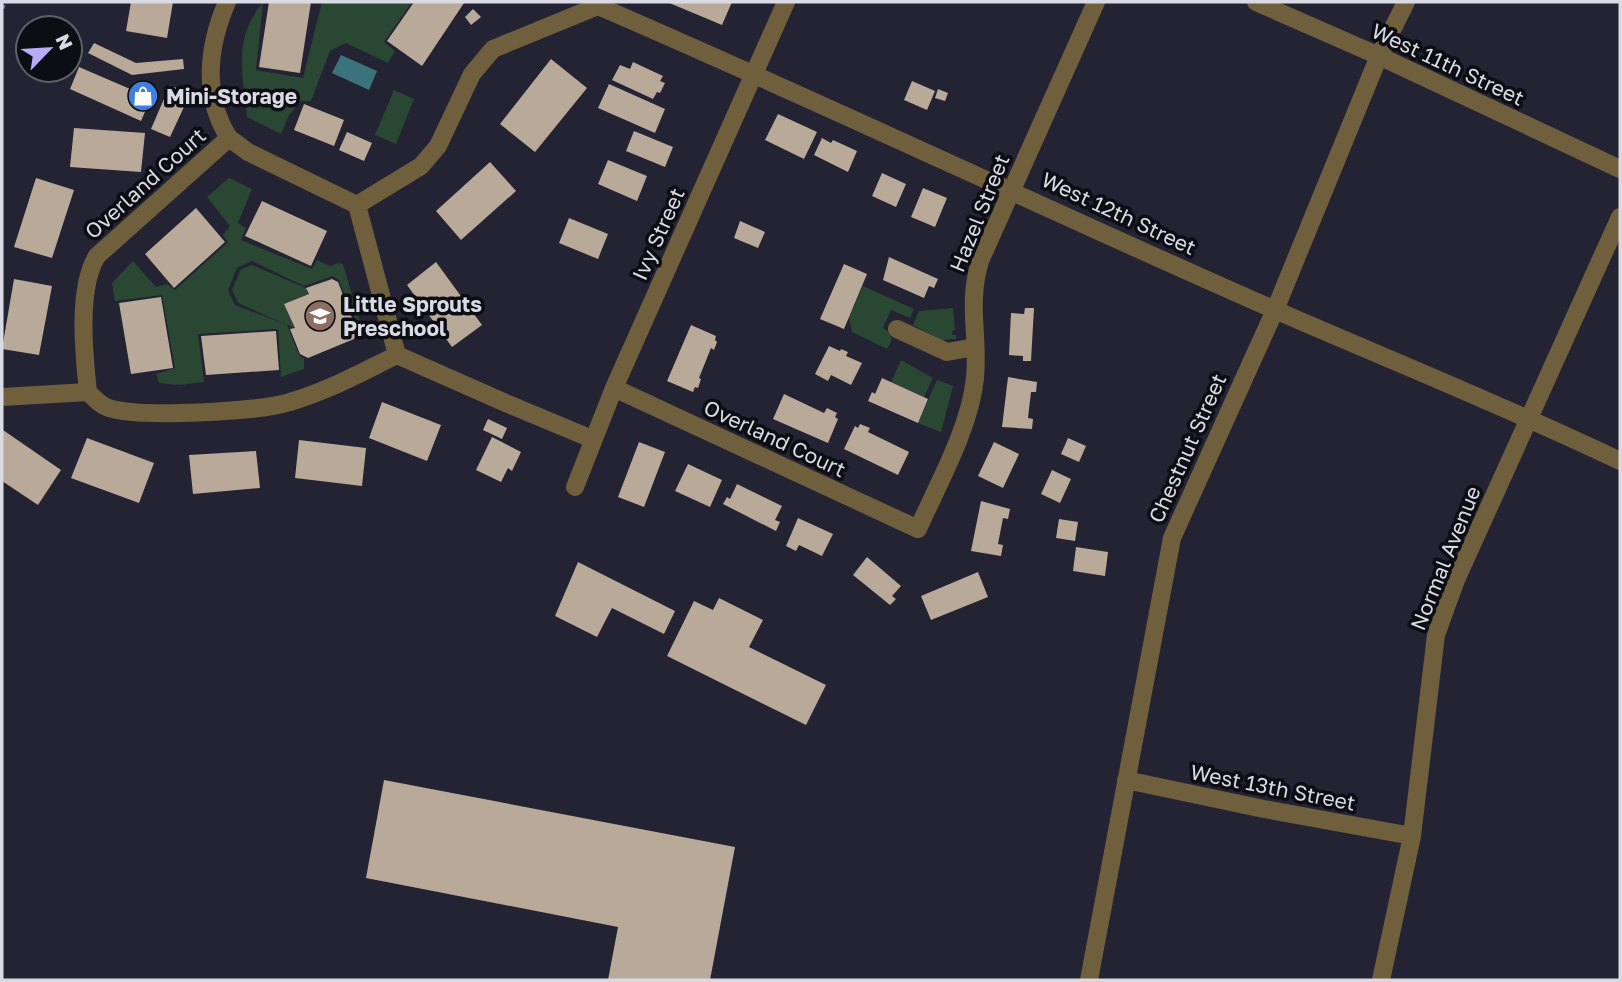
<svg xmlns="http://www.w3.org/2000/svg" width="1622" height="982" font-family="'Golos Text',sans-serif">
  <rect width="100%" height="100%" fill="#232333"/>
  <!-- green -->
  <path fill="#294733" d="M 263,2 L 256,70 L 303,78 L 322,2 L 412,2 L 384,42 L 395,51 L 388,63 L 346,43 L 330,51 L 311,101 L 301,101 L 289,115 L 281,134 L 247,117 C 243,72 232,40 263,2 Z
    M 394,90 L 414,99 L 396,144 L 375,135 Z
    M 229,178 L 252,189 L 238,223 L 246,228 L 241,240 L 312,269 L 317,260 L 330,266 L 338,263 L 343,264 L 361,325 L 358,326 L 338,279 L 332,276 L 304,286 L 252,261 L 237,268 L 228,290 L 235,305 L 287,325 L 238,303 L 232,290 L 241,269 L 252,265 L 306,288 L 309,294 L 284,304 L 295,328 L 287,325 L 300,357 L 304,358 L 304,369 L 281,377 L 278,329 L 198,334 L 204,382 L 179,385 L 159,383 L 156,374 L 175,368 L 162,295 L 115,301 L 112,283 L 133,261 L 156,287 L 167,284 L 175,290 L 228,242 L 223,235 L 230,226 L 207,197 Z
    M 863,286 L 914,309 L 910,318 L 891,310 L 883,328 L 888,331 L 892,339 L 887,349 L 852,332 L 849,318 Z
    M 953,308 L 955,330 L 952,331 L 952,335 L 956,335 L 956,339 L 942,340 L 913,325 L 919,311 Z
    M 901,360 L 933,378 L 924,397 L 891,382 Z
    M 937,380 L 953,386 L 941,432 L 918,423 Z"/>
  <!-- water -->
  <path fill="#3b737c" d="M 341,55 L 377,71 L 369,90 L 332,73 Z"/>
  <!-- building -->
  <path fill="#b9a999" d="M 131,2 L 173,2 L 167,38 L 126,31 Z
    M 269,2 L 311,2 L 300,73 L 259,67 Z
    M 414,2 L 464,3 L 422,66 L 387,41 Z
    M 667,2 L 732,2 L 722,25 Z
    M 473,9 L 481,17 L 471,25 L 465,17 Z
    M 94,43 L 136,63 L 183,59 L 184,69 L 132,75 L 88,53 Z
    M 551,59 L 587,88 L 535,152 L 500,124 Z
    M 633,62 L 663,76 L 660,81 L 665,83 L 660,93 L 657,92 L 653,99 L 612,80 L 620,65 L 630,69 Z
    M 79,67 L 151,98 L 141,121 L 70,89 Z
    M 912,81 L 935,91 L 927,110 L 904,100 Z
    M 609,84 L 665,109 L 655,133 L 598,108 Z
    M 170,85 L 190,94 L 170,137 L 151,129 Z
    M 938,89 L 948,93 L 945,101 L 935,98 Z
    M 304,104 L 344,120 L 334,146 L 294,130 Z
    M 778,114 L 817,132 L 804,159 L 765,140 Z
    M 74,128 L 145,133 L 141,172 L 70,167 Z
    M 634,131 L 673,147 L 665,167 L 626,151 Z
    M 347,132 L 372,143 L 364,161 L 339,150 Z
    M 822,138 L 831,143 L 833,140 L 857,151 L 848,172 L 814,155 Z
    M 608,160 L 647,176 L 637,201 L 598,184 Z
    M 490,162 L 516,191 L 461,240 L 436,211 Z
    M 882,173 L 906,184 L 896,207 L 872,196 Z
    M 36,178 L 74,190 L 52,258 L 14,247 Z
    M 923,188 L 947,198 L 935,227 L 911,217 Z
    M 262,201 L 327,231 L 311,266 L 245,236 Z
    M 196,208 L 225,242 L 174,288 L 145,254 Z
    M 569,218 L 608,234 L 598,259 L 559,243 Z
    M 740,221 L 765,232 L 758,248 L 734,238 Z
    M 889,257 L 938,279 L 934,288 L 929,286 L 924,298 L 883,280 Z
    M 436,262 L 482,325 L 452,347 L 407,285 Z
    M 844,264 L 867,274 L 844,329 L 820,319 Z
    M 14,279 L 52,286 L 39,355 L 2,349 Z
    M 332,279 L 338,282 L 357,331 L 354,339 L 308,358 L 300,354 L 290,329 L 295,328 L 284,304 L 309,294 L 306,288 Z
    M 161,297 L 173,368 L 131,374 L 119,303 Z
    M 1025,308 L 1034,308 L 1031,361 L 1023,361 L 1023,356 L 1009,355 L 1011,313 L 1024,314 Z
    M 691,325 L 716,336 L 715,340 L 717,342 L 714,350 L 711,348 L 699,378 L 701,379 L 698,388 L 695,387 L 693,392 L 667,381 Z
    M 276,331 L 279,370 L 206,375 L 201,336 Z
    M 829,346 L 840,351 L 841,349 L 848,352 L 846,356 L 862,363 L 851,385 L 831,375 L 828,381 L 815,374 Z
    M 1008,377 L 1037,382 L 1036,392 L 1031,392 L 1028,418 L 1033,419 L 1032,429 L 1002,427 Z
    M 882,378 L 928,399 L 918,423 L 868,401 L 872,392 L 875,394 Z
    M 784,394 L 824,413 L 827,408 L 837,413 L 835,417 L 838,419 L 828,443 L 773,419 Z
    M 382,402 L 441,425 L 427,461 L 369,438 Z
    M 488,419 L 507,428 L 502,439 L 483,430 Z
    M 860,424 L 870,428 L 868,432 L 909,452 L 898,475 L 844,449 L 855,426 L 858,428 Z
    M 3,430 L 61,470 L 38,505 L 2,481 Z
    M 492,437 L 521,452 L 512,471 L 508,468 L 501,482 L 476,470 Z
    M 87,438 L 154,463 L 139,503 L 71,478 Z
    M 1068,438 L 1086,446 L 1079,462 L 1061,454 Z
    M 299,440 L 366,448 L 362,486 L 295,478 Z
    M 639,442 L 665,452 L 644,507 L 618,497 Z
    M 994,442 L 1019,454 L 1003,488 L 978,476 Z
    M 256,451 L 260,488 L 193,494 L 189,455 Z
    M 688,464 L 722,480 L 710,507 L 675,491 Z
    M 1052,470 L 1071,479 L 1060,503 L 1041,494 Z
    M 737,484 L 782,506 L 775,520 L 780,522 L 776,531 L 723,504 L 727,497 L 730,499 Z
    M 981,501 L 1010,509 L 1008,519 L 1003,518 L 998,544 L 1003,545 L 1001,556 L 971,551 Z
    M 798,518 L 833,534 L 822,556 L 799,545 L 796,551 L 786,546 Z
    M 1059,519 L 1078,522 L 1075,541 L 1056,538 Z
    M 1076,547 L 1108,552 L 1105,576 L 1073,571 Z
    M 867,557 L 901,586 L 892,596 L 896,599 L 890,605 L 853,575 Z
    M 578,562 L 675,611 L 664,634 L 612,608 L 597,637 L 555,616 Z
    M 978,572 L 988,597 L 931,620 L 921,596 Z
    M 719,598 L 763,620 L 749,647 L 826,685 L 806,725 L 667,656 L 694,601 L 713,610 Z
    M 384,780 L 735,847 L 710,980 L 608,980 L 618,927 L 366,878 Z"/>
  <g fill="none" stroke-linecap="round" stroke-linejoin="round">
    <!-- minor -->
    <path stroke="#705f3d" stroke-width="18" d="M 227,2 C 208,46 202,96 229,138
      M 1256,2 L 1379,56 L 1620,169
      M 598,6 C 826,104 1049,211 1275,310 C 1390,360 1507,407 1620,461
      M 357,205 L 421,166 L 438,146 L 472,74 L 493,49 L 598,6
      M 897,329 L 947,352 L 975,347
      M 397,355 L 357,205 L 248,152 L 229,138 L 97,256 C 77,288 84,355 88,392 C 94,398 101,406 109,408 C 139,418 259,412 290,402 C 328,391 362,372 397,355 L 508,404 L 592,439
      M 614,388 L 918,529 C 938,484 970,428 975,378 C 979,335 967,305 980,261 L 1096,2
      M 2,397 L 88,392
      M 575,487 L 614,388 L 786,2
      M 1126,780 L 1264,809 L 1412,836
      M 1089,980 L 1172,538 L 1275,310 L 1379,56 L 1406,2
      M 1381,980 L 1412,836 L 1436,635 L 1456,580 L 1620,217"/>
    <!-- rail -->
    <path stroke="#7b7b88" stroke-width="5" stroke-dasharray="3.5 7" stroke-linecap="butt" d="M 2,8 L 4,2"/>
  </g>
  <!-- icons -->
  <defs>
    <g id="shop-disc" transform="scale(1.575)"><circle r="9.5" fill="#3f7fe0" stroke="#0d0d14"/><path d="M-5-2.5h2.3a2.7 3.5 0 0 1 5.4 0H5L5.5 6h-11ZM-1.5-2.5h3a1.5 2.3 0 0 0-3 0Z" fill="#fff"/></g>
    <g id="school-disc" transform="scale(1.575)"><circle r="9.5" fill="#8d6e63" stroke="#0d0d14"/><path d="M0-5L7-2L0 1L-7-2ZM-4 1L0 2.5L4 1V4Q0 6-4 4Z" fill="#fff"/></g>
  </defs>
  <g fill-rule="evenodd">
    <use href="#shop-disc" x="143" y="96"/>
    <use href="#school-disc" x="320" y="316"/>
  </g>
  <g text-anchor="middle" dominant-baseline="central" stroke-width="7" stroke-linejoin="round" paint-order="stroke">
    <!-- street labels -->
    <g font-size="21" fill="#dadae5" stroke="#0d0d14">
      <text transform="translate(1448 64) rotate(25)">West 11th Street</text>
      <text transform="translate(145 183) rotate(-42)">Overland Court</text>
      <text transform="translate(979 213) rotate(-68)">Hazel Street</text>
      <text transform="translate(1119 213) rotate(25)">West 12th Street</text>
      <text transform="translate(658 234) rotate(-66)">Ivy Street</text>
      <text transform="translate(775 438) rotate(25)">Overland Court</text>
      <text transform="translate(1187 448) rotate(-66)">Chestnut Street</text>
      <text transform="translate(1445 558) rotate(-68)">Normal Avenue</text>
      <text transform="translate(1273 787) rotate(11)">West 13th Street</text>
    </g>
    <!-- poi labels -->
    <g font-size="21" font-weight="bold" fill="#dadae5" stroke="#0d0d14" text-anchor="start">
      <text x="166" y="96">Mini-Storage</text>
      <text x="343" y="304">Little Sprouts<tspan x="343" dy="24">Preschool</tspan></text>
    </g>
  </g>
  <!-- border -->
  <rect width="1622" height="982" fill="none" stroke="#dadae5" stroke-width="7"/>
  <!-- north arrow -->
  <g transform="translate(49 49) rotate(65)"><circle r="33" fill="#0d0d14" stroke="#5f5f68" stroke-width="2"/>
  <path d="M0-5L12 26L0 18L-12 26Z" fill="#b8abf7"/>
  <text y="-10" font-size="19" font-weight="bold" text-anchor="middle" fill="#dadae5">N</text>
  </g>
</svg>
